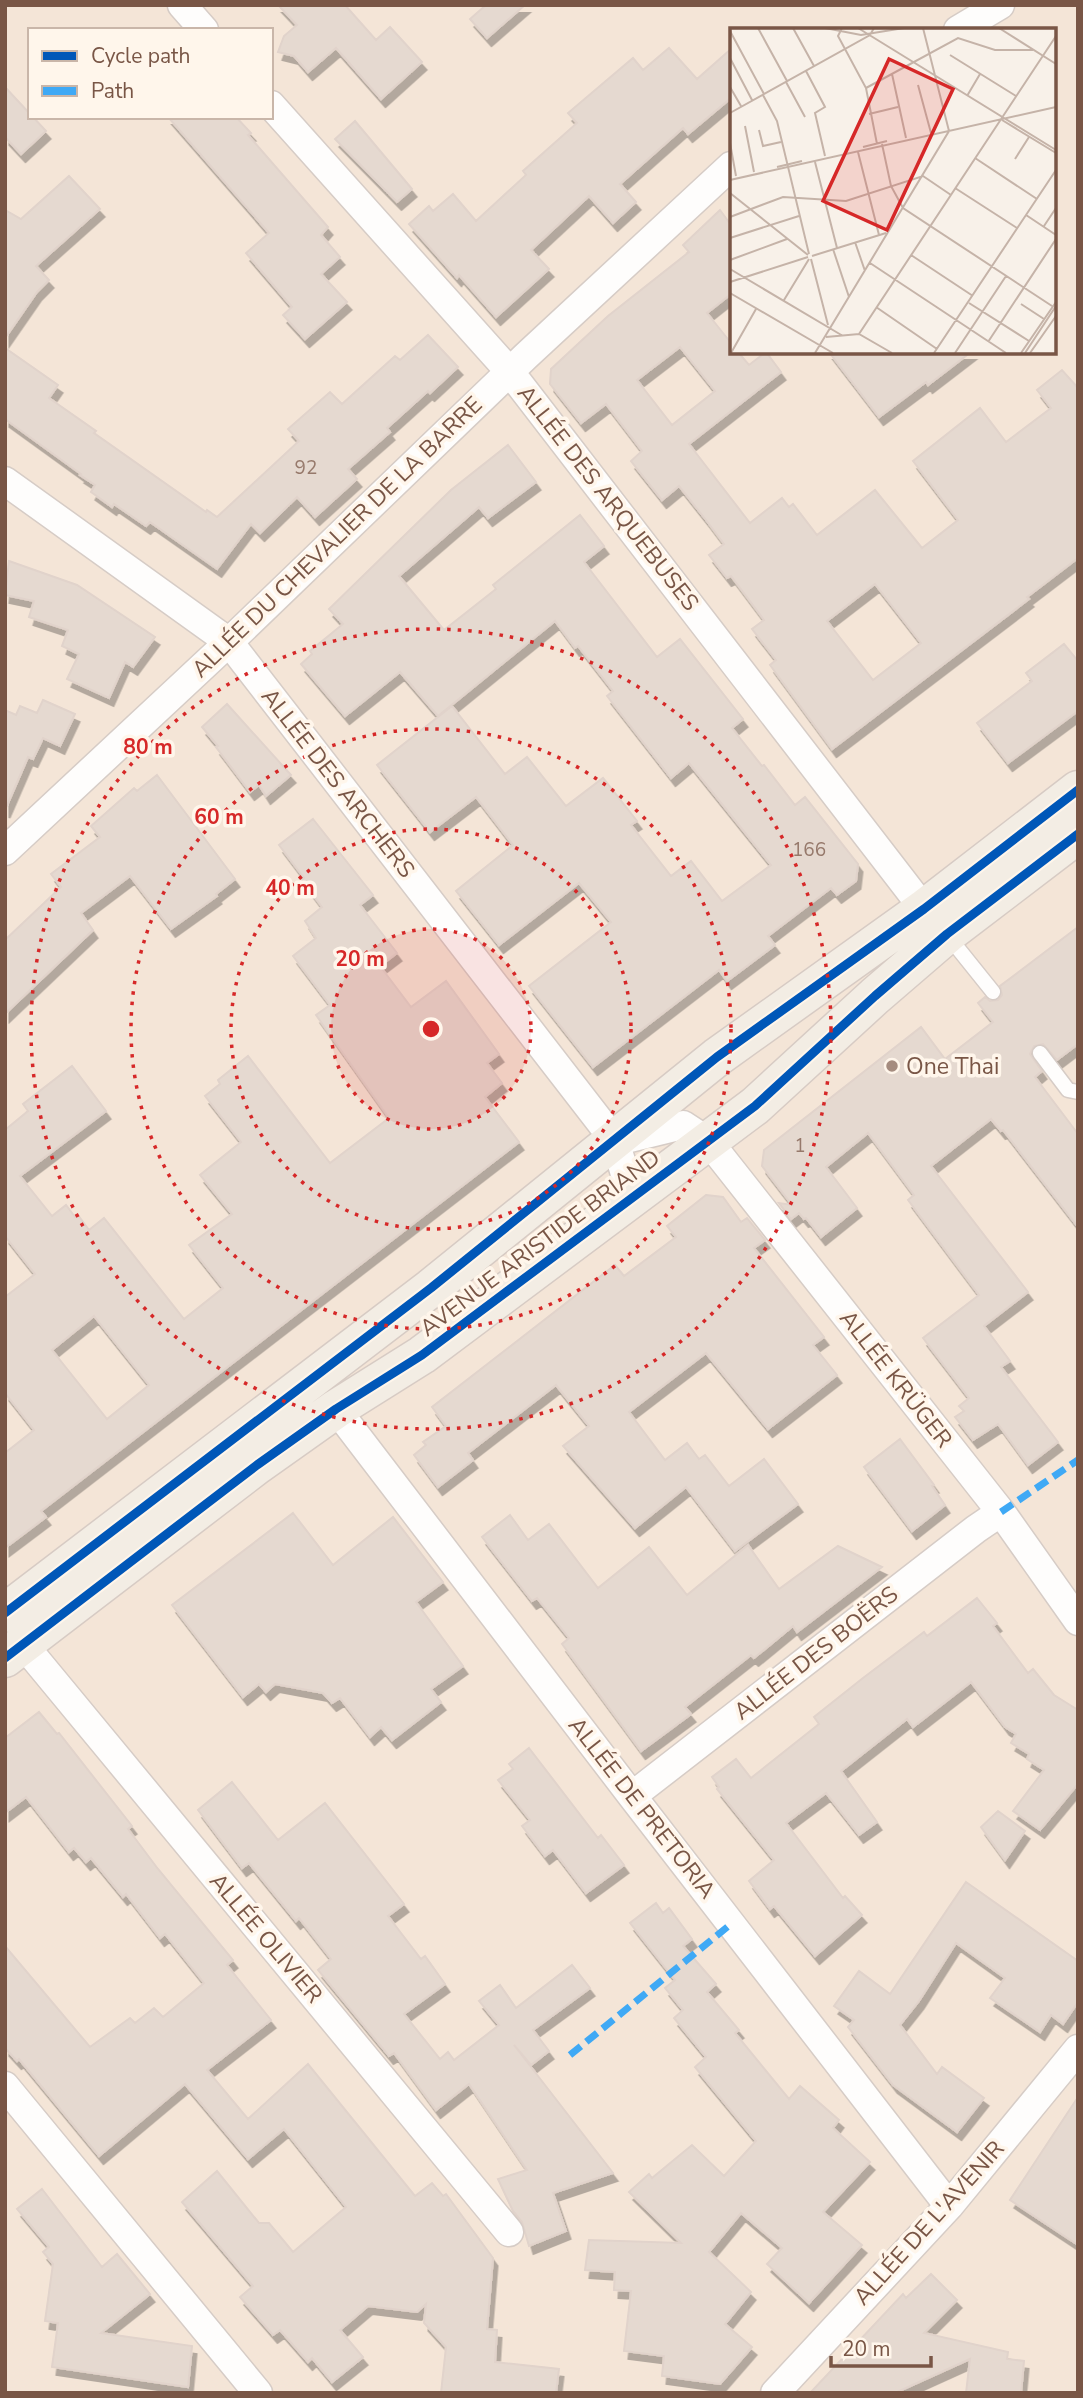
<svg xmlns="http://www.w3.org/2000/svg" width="1083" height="2398" font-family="'Nunito Sans',sans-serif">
  <defs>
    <filter id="shadow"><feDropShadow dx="4.5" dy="8" stdDeviation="0" flood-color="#0004"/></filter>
  </defs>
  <rect width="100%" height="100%" fill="#f8f1e9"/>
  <!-- residential -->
  <path fill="#f4e5d7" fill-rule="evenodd" d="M 5,5 L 1078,5 L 1078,2393 L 5,2393 ZM 30,30 L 271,30 L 271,117 L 30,117 ZM 731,30 L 1053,30 L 1053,352 L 731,352 Z"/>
  <!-- building -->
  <path fill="#e5d9d0" stroke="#e1d3cb" stroke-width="2" fill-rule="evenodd" filter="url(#shadow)" d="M 278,5 L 345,5 L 376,40 L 390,27 L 422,62 L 381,99 L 336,48 L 308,72 L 294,56 L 278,52 L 284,36 L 297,25 Z
    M 486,5 L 525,5 L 487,38 L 470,19 Z
    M 669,48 L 697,79 L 731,49 L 731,98 L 688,134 L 683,128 L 620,184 L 636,202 L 613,223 L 589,196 L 531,250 L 549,269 L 496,317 L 459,275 L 457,278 L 409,224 L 429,206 L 433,211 L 453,194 L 476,221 L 526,175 L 523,171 L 577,123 L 568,113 L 633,58 L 643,70 Z
    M 5,87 L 30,114 L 30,117 L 33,117 L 46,131 L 21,154 L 5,137 Z
    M 168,117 L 236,117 L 251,133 L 248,135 L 328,227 L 321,235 L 340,257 L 321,274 L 347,302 L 305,339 L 283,315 L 292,307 L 246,253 L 269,233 Z
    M 355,121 L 412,189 L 397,202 L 335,139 Z
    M 69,176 L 100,209 L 36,266 L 49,280 L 37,292 L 5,338 L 5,210 L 21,219 Z
    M 720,210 L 731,225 L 731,294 L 707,313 L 731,343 L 731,352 L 738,352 L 749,365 L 766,352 L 781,372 L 689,444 L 750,523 L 782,498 L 789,507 L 793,504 L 817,535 L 875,490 L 922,548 L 958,520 L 913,461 L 980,408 L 1006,442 L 1051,408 L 1037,390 L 1062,370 L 1078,388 L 1078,558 L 1027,597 L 1029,599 L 832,749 L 770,665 L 776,660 L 752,629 L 764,620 L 731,576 L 727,578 L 709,555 L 724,544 L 706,520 L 679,486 L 662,500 L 631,461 L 642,451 L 606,404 L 581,423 L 550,384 L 551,369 L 608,316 L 689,252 L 683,245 ZM 680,347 L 715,391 L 672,425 L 637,380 ZM 875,584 L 921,643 L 873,680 L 827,621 Z
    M 428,335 L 458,367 L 430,393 L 428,391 L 387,428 L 390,432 L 348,469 L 357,479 L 315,517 L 297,497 L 260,533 L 251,524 L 217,569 L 150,522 L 146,526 L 114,504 L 112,507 L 91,492 L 95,485 L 80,475 L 81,474 L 5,419 L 5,348 L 58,385 L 49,398 L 96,431 L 94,433 L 206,512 L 207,510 L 217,517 L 299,441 L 288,429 L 330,392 L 342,404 L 395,356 L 400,360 Z
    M 829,352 L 971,352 L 928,385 L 926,382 L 879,417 Z
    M 508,445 L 536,482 L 488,518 L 479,507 L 399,576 L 444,630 L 496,589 L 493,585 L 580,515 L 604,546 L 584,562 L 657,657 L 680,639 L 743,719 L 732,728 L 762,766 L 764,765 L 795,805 L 805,797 L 858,864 L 856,881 L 837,895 L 831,888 L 768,936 L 775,945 L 727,981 L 719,970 L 593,1067 L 529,986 L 611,922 L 579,883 L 499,945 L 456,891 L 513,845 L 476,797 L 430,832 L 377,765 L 452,706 L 505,774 L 527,757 L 566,806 L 603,778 L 637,821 L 631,825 L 671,876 L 691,861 L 722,901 L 771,865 L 689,763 L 671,778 L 607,696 L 613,691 L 578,646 L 575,648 L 555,621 L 438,716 L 400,672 L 345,716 L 301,664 L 312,654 L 310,651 L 343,624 L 329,609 L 451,490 Z
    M 9,561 L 77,585 L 155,637 L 133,667 L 125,662 L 109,698 L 67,679 L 79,654 L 62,646 L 68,630 L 29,617 L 34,601 L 5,595 Z
    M 1064,644 L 1078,661 L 1078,711 L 1008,763 L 977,723 L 1032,681 L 1026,673 Z
    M 43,700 L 75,714 L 60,746 L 43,738 L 33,759 L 28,757 L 5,810 L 5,710 L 16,715 L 20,706 L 37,713 Z
    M 227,704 L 291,775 L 266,796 L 259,785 L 250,792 L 216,747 L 218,746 L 202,727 Z
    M 157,775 L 235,879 L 216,894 L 217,896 L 171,929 L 130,876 L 81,913 L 93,930 L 5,1014 L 5,940 L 61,887 L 51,874 L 100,837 L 91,826 L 134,788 L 137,791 Z
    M 313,819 L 373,895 L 360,905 L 397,953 L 380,966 L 411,1007 L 446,981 L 499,1054 L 487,1063 L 502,1083 L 485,1097 L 519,1142 L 41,1511 L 46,1517 L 5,1548 L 5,1453 L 34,1430 L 5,1393 L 5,1297 L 35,1274 L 5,1236 L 5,1130 L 28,1111 L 23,1104 L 72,1066 L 106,1111 L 20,1176 L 52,1216 L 66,1205 L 75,1217 L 78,1215 L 89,1230 L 104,1218 L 184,1319 L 223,1288 L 189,1245 L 232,1214 L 200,1175 L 241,1142 L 205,1096 L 220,1084 L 218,1080 L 248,1056 L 330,1163 L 389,1118 L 316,1015 L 330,1005 L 293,956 L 316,938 L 305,921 L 322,907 L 302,880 L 304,878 L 279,845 ZM 94,1316 L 149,1385 L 107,1419 L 52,1350 Z
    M 1078,927 L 1078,1044 L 1057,1060 L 1043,1044 L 1034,1046 L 1030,1054 L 1042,1071 L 1035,1077 L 1078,1134 L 1078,1227 L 1003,1130 L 1001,1131 L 991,1119 L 931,1166 L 1028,1292 L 984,1326 L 1010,1361 L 1001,1367 L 1058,1442 L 1028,1465 L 998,1424 L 973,1440 L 955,1417 L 964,1411 L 959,1406 L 969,1398 L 923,1338 L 979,1295 L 908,1200 L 914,1195 L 868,1133 L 826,1167 L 857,1208 L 821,1237 L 806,1218 L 804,1219 L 799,1213 L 791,1219 L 779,1203 L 792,1205 L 762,1166 L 764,1150 L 921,1027 L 945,1059 L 993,1022 L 978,1003 L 985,997 L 990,1001 L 998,1000 L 1002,995 L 1000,986 Z
    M 706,1195 L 723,1197 L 741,1222 L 747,1218 L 765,1240 L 754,1248 L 824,1337 L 813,1345 L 837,1375 L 768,1429 L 706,1353 L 629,1412 L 665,1460 L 687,1443 L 699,1459 L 705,1455 L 729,1486 L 764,1459 L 798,1504 L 735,1551 L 686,1487 L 635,1528 L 563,1446 L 589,1426 L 556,1385 L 468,1453 L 473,1460 L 438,1487 L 414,1455 L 426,1445 L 423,1442 L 446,1426 L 432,1407 L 615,1265 L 624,1276 L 676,1237 L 667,1226 Z
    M 900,1439 L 934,1485 L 932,1486 L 945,1505 L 912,1531 L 864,1467 Z
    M 293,1513 L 333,1565 L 393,1517 L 443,1582 L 416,1602 L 463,1666 L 431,1689 L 441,1702 L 392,1740 L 381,1727 L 370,1737 L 340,1698 L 332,1703 L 323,1693 L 275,1684 L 266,1692 L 259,1684 L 243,1697 L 172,1605 Z
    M 510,1515 L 528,1540 L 549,1524 L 598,1588 L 649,1547 L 687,1595 L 748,1545 L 779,1589 L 838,1546 L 882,1567 L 797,1632 L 793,1626 L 754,1658 L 751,1655 L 685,1707 L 691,1714 L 641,1751 L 562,1644 L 569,1638 L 537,1598 L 532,1601 L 482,1537 Z
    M 977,1598 L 997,1623 L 993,1626 L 1028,1673 L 1033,1669 L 1054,1695 L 1078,1710 L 1078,1784 L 1040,1830 L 1013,1811 L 1044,1770 L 1027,1759 L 1029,1754 L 1011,1743 L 1016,1734 L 1005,1727 L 971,1682 L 913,1727 L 907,1719 L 841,1771 L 877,1822 L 859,1835 L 826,1793 L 786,1823 L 843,1898 L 845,1896 L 862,1915 L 815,1956 L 774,1906 L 770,1909 L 749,1881 L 774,1860 L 717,1789 L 719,1787 L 712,1777 L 736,1759 L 751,1778 L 819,1724 L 814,1717 L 863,1678 L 924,1632 L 927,1636 Z
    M 39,1712 L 57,1734 L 59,1733 L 132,1826 L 128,1829 L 158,1869 L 233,1960 L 227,1965 L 271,2020 L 207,2070 L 248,2119 L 308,2064 L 415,2196 L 432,2183 L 443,2196 L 446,2194 L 493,2258 L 487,2329 L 497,2330 L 495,2362 L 559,2369 L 556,2393 L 441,2393 L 446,2347 L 424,2323 L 426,2304 L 417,2312 L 368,2306 L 340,2330 L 363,2357 L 332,2382 L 312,2358 L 308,2362 L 280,2330 L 273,2335 L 240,2297 L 253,2286 L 182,2202 L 217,2171 L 259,2223 L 269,2223 L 293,2252 L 346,2207 L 284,2129 L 248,2159 L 185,2084 L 99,2156 L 19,2059 L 17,2061 L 5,2048 L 5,1946 L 90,2047 L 130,2018 L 135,2023 L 154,2008 L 163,2017 L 204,1983 L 165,1934 L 160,1938 L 126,1894 L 123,1897 L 91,1858 L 86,1862 L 74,1848 L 69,1852 L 26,1797 L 5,1813 L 5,1738 Z
    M 529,1748 L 598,1838 L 601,1835 L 624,1865 L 586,1893 L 553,1850 L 545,1856 L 522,1826 L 530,1820 L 498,1780 L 513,1769 L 509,1764 Z
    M 232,1782 L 278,1840 L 325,1803 L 404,1904 L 388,1916 L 421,1959 L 425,1956 L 445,1984 L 404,2014 L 440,2059 L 448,2052 L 454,2060 L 499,2025 L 479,2001 L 500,1985 L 516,2008 L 572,1965 L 590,1988 L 533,2030 L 549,2051 L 531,2065 L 514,2045 L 613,2173 L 553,2193 L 566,2231 L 529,2246 L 522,2222 L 513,2211 L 498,2179 L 527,2170 L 469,2084 L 436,2110 L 394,2053 L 389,2056 L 318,1970 L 331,1959 L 299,1918 L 296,1921 L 249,1863 L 242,1868 L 198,1810 Z
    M 998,1811 L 1025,1831 L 1005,1860 L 981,1827 Z
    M 966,1882 L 1078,1961 L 1078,2002 L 1063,2024 L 1051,2015 L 1040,2032 L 990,1998 L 1005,1978 L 956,1943 L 919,2001 L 900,2025 L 937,2074 L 942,2067 L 984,2098 L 957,2132 L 893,2085 L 848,2027 L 854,2020 L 834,2006 L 859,1971 L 890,1994 Z
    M 656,1903 L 663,1913 L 669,1908 L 692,1939 L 683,1946 L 716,1984 L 707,1992 L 739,2030 L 735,2033 L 789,2099 L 800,2086 L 839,2120 L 833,2128 L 870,2162 L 823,2212 L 862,2245 L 809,2303 L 767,2264 L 782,2248 L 741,2213 L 709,2252 L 751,2292 L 725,2324 L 752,2347 L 720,2384 L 662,2376 L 664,2356 L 624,2351 L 631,2291 L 614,2290 L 615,2272 L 585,2270 L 589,2240 L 681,2243 L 629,2192 L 649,2174 L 652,2178 L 692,2145 L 724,2176 L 756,2141 L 695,2067 L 706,2057 L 674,2018 L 683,2010 L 665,1988 L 675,1980 L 630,1923 Z
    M 1078,2097 L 1078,2245 L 1010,2200 Z
    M 42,2189 L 102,2267 L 117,2254 L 150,2294 L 101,2333 L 192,2346 L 188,2387 L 52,2367 L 58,2323 L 45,2321 L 53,2264 L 43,2252 L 49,2247 L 17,2209 Z
    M 931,2274 L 957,2300 L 924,2333 L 1008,2352 L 1007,2359 L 1024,2361 L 1021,2393 L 966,2393 L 970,2359 L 895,2393 L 810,2393 L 903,2294 L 906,2298 Z"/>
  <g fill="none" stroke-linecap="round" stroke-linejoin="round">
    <!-- lane casing -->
    <g stroke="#d6ccc6" stroke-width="17">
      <path id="lane" d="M 948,936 L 993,992
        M 1040,1053 L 1068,1090 L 1078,1092"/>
    </g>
    <!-- street casing -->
    <g stroke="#d6ccc6" stroke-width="31">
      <path id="street" d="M 182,5 L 204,30
        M 958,30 L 1000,5
        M 271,105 L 510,372 L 924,909
        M 5,481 L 229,642 L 615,1141 L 625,1174 L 629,1201
        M 5,851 L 229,642 L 526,356 L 731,166
        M 618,1141 L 683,1125 L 709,1142 L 1001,1512 L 1078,1621
        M 336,1409 L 632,1796 L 949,2206
        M 23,1644 L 509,2232
        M 632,1796 L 976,1529 L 1001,1512
        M 5,2086 L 258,2393
        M 775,2393 L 949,2206 L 1078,2049"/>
    </g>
    <!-- primary casing -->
    <g stroke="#d7cbc4" stroke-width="41">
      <path id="primary" d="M 5,1613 L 431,1288 L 717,1057 L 924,909 L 1078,790
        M 5,1658 L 257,1465 L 336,1409 L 422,1355 L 755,1106 L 875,996 L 947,934 L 1078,834"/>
    </g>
    <!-- lane -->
    <use href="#lane" stroke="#fefdfc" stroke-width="14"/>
    <!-- street -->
    <use href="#street" stroke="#fefdfc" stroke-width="28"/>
    <!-- primary -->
    <use href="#primary" stroke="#f3ede4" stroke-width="38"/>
    <!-- quiet -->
    <path stroke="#3fa9f5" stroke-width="7" stroke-dasharray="14 7" stroke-linecap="butt" d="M 1001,1512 L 1078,1460
      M 570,2055 L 731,1924"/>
    <!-- cycleway casing -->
    <g stroke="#fff6eb" stroke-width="13">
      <path id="cycleway" d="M 5,1613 L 431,1288 L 717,1057 L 924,909 L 1078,790
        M 5,1658 L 257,1465 L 336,1409 L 422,1355 L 755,1106 L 875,996 L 947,934 L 1078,834"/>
    </g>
    <!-- cycleway -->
    <use href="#cycleway" stroke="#0057b8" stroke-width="9"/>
  </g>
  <!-- distance rings -->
  <circle cx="431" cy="1029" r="100" fill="#d62828" fill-opacity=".12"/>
  <g fill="none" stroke="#d62828" stroke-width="3.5" stroke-dasharray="3.5 7">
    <circle cx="431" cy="1029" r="100"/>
    <circle cx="431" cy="1029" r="200"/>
    <circle cx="431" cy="1029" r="300"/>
    <circle cx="431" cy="1029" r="400"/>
  </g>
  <!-- markers -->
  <circle fill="#a58c7f" stroke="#fff6eb" stroke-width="2.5" cx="892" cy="1066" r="7"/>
  <g text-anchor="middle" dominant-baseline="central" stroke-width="7" stroke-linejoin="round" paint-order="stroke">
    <!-- number labels -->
    <g font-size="19" fill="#96796b">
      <text x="306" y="468">92</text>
      <text x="809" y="850">166</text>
      <text x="800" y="1146">1</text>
    </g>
    <!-- street labels -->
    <g font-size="23" fill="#795646" stroke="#fff6eb">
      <text transform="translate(608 498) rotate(52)">ALLÉE DES ARQUEBUSES</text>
      <text transform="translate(337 537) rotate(-44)">ALLÉE DU CHEVALIER DE LA BARRE</text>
      <text transform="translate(338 783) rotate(52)">ALLÉE DES ARCHERS</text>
      <text transform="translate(540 1243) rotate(-37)">AVENUE ARISTIDE BRIAND</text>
      <text transform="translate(896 1379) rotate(52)">ALLÉE KRÜGER</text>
      <text transform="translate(816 1653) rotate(-38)">ALLÉE DES BOËRS</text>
      <text transform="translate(642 1808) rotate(52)">ALLÉE DE PRETORIA</text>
      <text transform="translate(266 1938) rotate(50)">ALLÉE OLIVIER</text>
      <text transform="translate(929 2223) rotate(-48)">ALLÉE DE L'AVENIR</text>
    </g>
    <!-- poi labels -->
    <g font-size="23" fill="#795646" stroke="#fff6eb" text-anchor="start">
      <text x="906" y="1066">One Thai</text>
    </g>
  </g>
  <!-- overview -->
  <g transform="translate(730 28)">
    <rect width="326" height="326" fill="#f8f1e9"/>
    <path fill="none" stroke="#c5b3a8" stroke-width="2" d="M 28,0 L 57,53M 63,0 L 84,38M 95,0 L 131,7 L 174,0M 112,0 L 108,8 L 136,60 L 147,116M 128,0 L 326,122M 269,0 L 326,36M 0,3 L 34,66M 220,27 L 286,68M 0,30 L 22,72M 76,43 L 95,79 L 85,85 L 95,128M 162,46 L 176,110M 56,54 L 75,89M 188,57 L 201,105M 0,59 L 11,78M 136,60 L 228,10 L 265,22 L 303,22M 33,67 L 47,93 L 79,226M 237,68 L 250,46M 0,85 L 140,7 L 144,0M 139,86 L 168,79M 272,92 L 326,125M 15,98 L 24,144M 29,102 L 33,118 L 51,114M 0,115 L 6,148M 152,116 L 161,158 L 173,180 L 322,278M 133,119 L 157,113M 128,124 L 149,207M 245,130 L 307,171M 285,131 L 299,109M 85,134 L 107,220M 47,139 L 72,133M 0,152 L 326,79M 225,160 L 287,200M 0,165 L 78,227M 296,187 L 326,207M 0,189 L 53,169 L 116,173 L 193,148 L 221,167M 314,198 L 326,180M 0,210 L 69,188M 125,214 L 135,243M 103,221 L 119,269M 181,227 L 243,268M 82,228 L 156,205M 81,231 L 98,297M 0,232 L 57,211M 140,235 L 276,325M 0,241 L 113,308M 0,254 L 78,229M 0,265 L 103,325M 54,272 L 79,231M 239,275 L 299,313M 291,276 L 314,291M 146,279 L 207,321M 129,306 L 326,8M 96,309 L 129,306 L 162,325M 258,314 L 326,211M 1,325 L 26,281M 85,325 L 219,103 L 193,0M 204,325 L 326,142M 225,325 L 276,248M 291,325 L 326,274M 295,325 L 326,278M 300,325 L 326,288"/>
    <path fill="#d62828" fill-opacity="0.15" stroke="#d62828" stroke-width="3.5" d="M 159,31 L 223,61 L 157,202 L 93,173 Z"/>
    <rect width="326" height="326" fill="none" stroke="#795646" stroke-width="3.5"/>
  </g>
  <circle cx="431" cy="1029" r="10" fill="#d62828" stroke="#fff6eb" stroke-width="3.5"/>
  <g font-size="21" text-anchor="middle" font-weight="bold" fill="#d62828" stroke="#fff6eb" stroke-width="7" stroke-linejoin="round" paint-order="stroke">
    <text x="148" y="754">80 m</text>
    <text x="219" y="824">60 m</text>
    <text x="290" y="895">40 m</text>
    <text x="360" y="966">20 m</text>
  </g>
  <!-- border -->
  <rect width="1083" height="2398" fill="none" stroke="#795646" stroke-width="14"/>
  <!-- legend -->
  <rect x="28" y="28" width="245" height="91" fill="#fff6eb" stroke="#c9b6a9" stroke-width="2"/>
  <rect x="42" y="51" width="35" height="10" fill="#0057b8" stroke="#c9b6a9" stroke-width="2"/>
  <text x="91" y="63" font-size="21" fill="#795646">Cycle path</text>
  <rect x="42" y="86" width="35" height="10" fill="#3fa9f5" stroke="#c9b6a9" stroke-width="2"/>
  <text x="91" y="98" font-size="21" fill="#795646">Path</text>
  <!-- scale -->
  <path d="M831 2356v10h100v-10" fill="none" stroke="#795646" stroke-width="3.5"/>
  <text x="842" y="2356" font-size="21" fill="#795646" stroke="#fff6eb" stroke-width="5" paint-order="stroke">20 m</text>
</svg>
